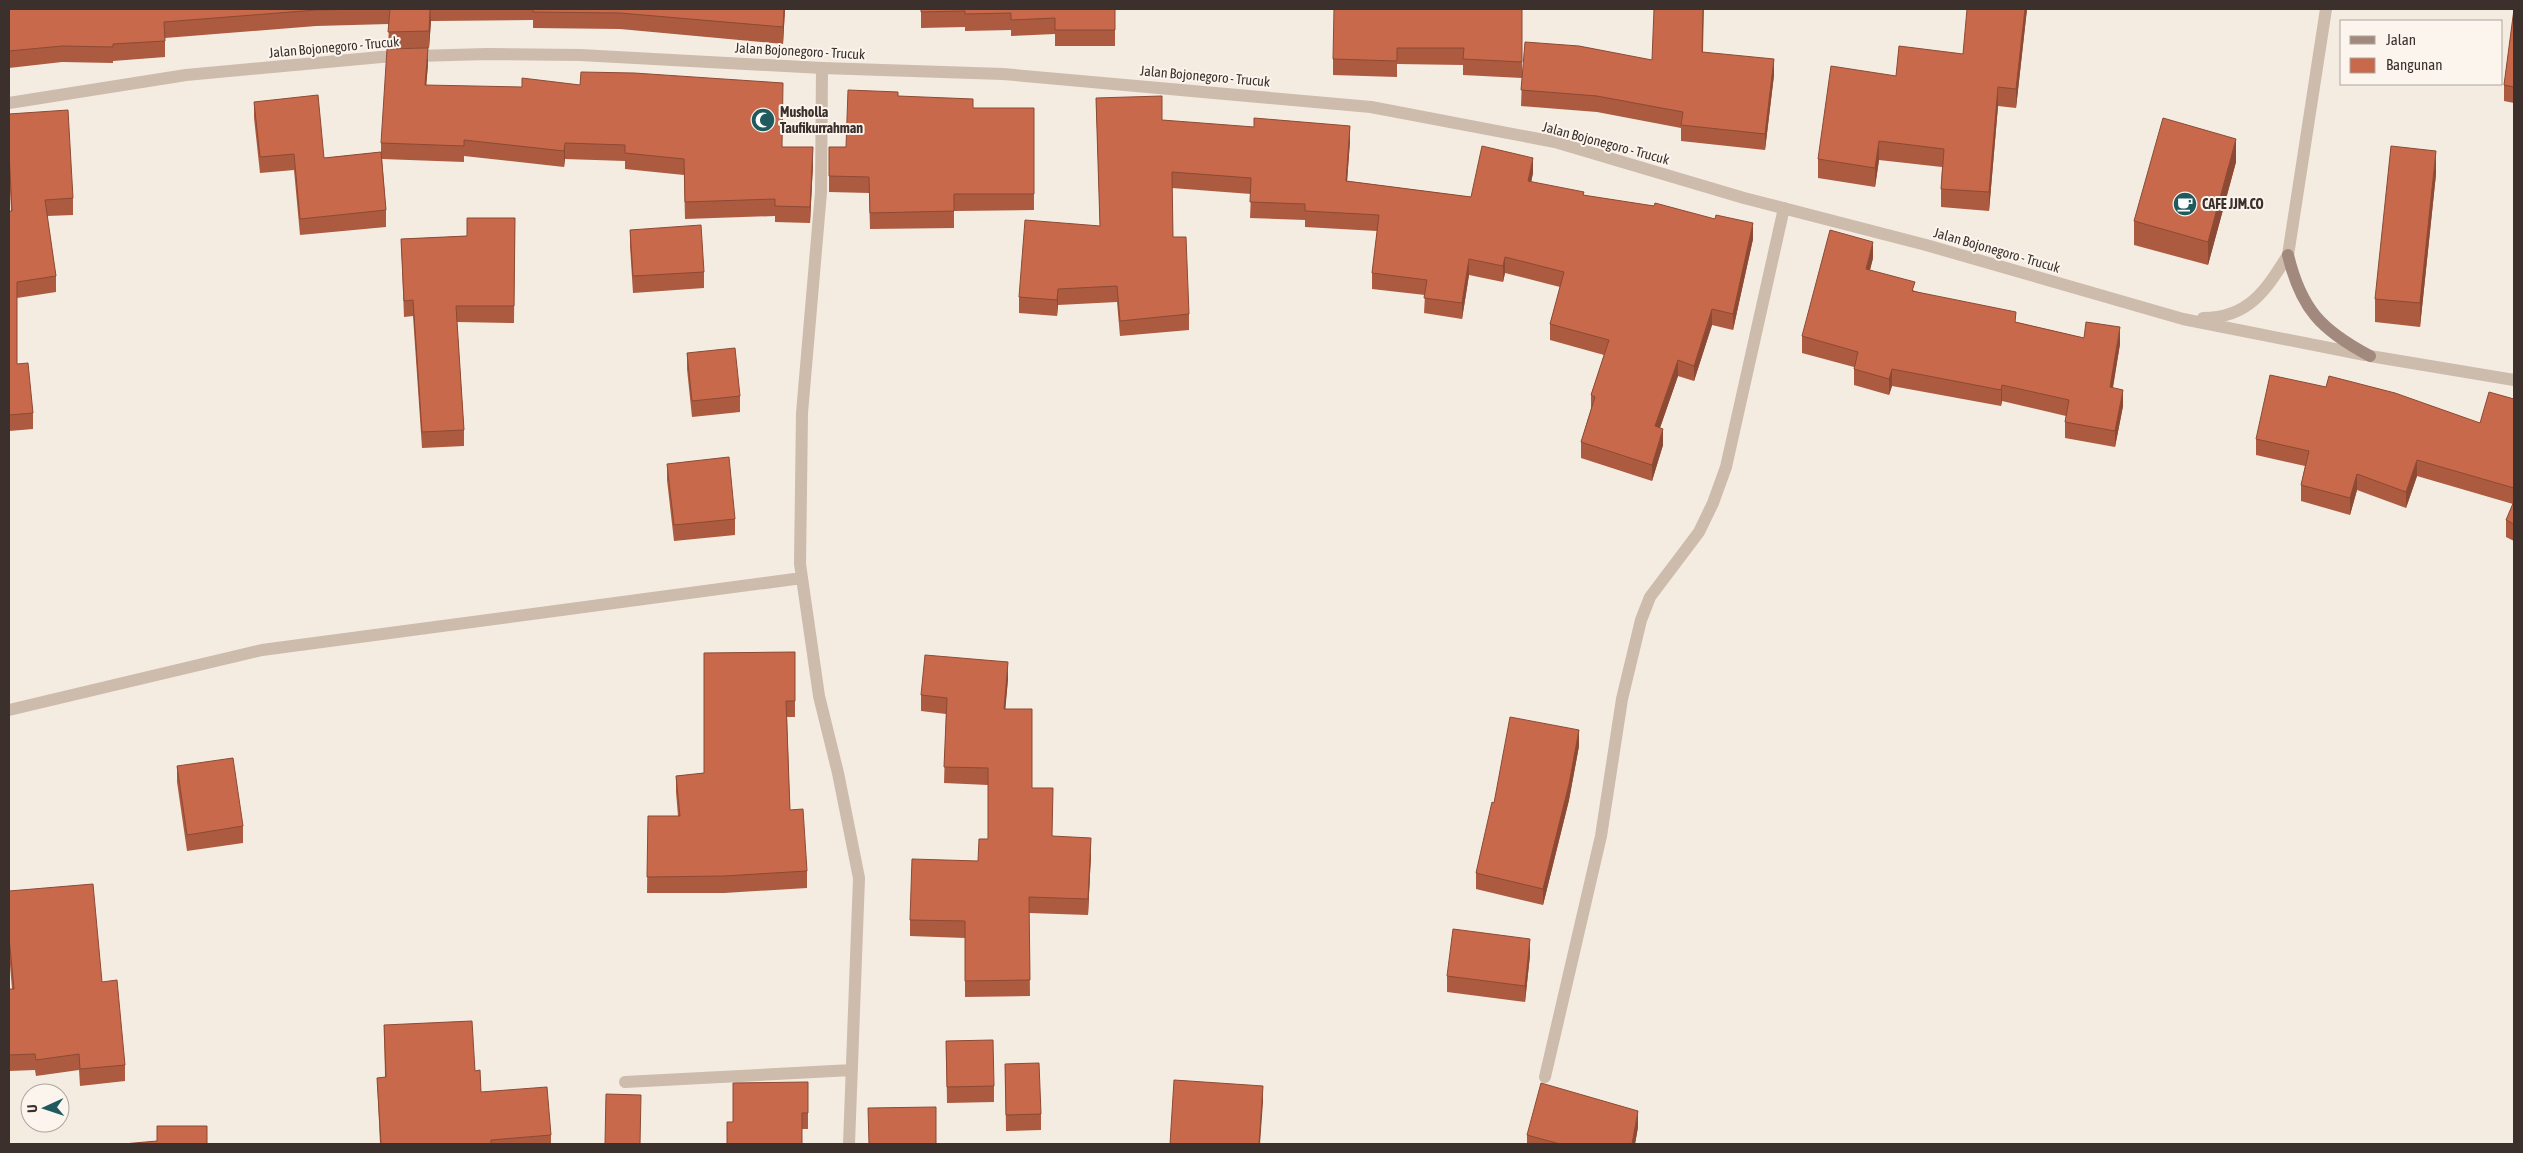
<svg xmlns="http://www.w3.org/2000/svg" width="2523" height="1153" font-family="'Asap Condensed',sans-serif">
  <rect width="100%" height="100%" fill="#f4ebe1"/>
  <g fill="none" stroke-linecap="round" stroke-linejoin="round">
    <!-- minor -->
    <path stroke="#cdbbac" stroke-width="12" d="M 822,68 L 821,192 L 802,413 L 800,564 L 819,696 L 838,773 L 859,878 L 849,1144
      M 2370,356 L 2514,380
      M 9,710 L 262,650 L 802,578
      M 1545,1077 L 1601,836 L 1622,699 L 1641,620 L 1650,597 L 1699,532 L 1713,503 L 1726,467 L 1784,208
      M 625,1082 L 852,1070"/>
    <!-- tertiary -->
    <path stroke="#cdbbac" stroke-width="12" d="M 9,103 L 186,75 L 381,57 L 487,54 L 580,55 L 822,68 L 1003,74 L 1371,107 L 1555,142 L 1744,198 L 1926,245 L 2183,319 L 2365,355
      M 2203,318 C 2249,318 2266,290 2288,255 L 2326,9"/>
    <!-- secondary -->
    <path stroke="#a18a7d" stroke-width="12" d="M 2288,255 C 2301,309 2321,330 2370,356"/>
  </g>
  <!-- wall -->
  <path fill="#ac5a40" d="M 9,9 L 785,9 L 783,44 L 620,29 L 533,28 L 533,20 L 431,21 L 429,48 L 388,49 L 389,24 L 316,26 L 165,38 L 165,57 L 113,61 L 113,63 L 62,62 L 9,68 Z
    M 921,9 L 1115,9 L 1115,46 L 1055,46 L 1055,34 L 1011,36 L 1011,30 L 965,31 L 965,27 L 921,28 Z
    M 1522,9 L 1522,72 L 1652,60 L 1704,9 L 1703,52 L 1774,75 L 1765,150 L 1681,141 L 1681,128 L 1597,112 L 1521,106 L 1522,78 L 1463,75 L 1463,65 L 1397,64 L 1397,77 L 1333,75 L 1333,59 Z
    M 2027,9 L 2016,108 L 1998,106 L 1989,211 L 1941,207 L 1941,189 L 1942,167 L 1879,160 L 1875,187 L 1818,178 L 1818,159 L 1896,76 L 1963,54 Z
    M 2514,9 L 2514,103 L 2504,101 L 2504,85 Z
    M 428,64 L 426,85 L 783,147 L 813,163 L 810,223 L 775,222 L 775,216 L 685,219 L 684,175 L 625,169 L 625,161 L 565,159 L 564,167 L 464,156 L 464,162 L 382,159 L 386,210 L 386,227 L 300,235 L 294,170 L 260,173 L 254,118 L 254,102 L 324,158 L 381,152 L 381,143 Z
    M 898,96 L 973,108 L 1034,108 L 1034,210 L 954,211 L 954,228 L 870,229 L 869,193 L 829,192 L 829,147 L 846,147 Z
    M 1096,98 L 1162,120 L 1350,141 L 1347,181 L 1471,197 L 1533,173 L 1531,182 L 1753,239 L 1733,330 L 1712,325 L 1694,381 L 1678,376 L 1660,428 L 1663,445 L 1652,481 L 1581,458 L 1581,442 L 1591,409 L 1591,395 L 1604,355 L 1550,340 L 1550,324 L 1560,287 L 1505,273 L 1503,282 L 1469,275 L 1462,319 L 1424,313 L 1425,295 L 1372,289 L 1372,273 L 1377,231 L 1305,227 L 1305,220 L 1250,218 L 1251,194 L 1172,188 L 1173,237 L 1189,314 L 1189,330 L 1120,336 L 1117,302 L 1058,305 L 1057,316 L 1019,313 L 1019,297 L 1100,226 Z
    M 9,114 L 73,198 L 73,215 L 47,216 L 56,276 L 56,292 L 17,298 L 17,364 L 33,413 L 33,429 L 9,431 L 9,211 L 11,211 L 9,167 Z
    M 2236,162 L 2208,265 L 2134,245 L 2134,221 Z
    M 2436,174 L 2420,327 L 2375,322 L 2375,299 Z
    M 515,218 L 514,323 L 457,322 L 464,430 L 464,446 L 422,448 L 413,316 L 404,317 L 401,239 L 467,236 Z
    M 630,230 L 704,272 L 704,288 L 633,293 L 630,246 Z
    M 1873,258 L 1870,270 L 1915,291 L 2016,322 L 2084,338 L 2120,344 L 2113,388 L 2123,406 L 2115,447 L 2065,438 L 2065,422 L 2066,416 L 2002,401 L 2001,406 L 1892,386 L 1889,395 L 1854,385 L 1854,367 L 1802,353 L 1802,336 Z
    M 687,353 L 740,396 L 740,412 L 692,417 L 687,369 Z
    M 2514,399 L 2514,541 L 2506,537 L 2506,520 L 2513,504 L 2417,476 L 2406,508 L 2357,490 L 2350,515 L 2301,501 L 2301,485 L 2305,466 L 2256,455 L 2256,439 L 2480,423 Z
    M 667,464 L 735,519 L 735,535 L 674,541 L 667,480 Z
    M 795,652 L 795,717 L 787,717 L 790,810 L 807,871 L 807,888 L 724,893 L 647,893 L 648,816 L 678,816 L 676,792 L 676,776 L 704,773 Z
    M 1008,679 L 1005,709 L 1032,788 L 1052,836 L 1091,854 L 1088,915 L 1029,913 L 1030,996 L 965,997 L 965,938 L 910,936 L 910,920 L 978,861 L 988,839 L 988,785 L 944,783 L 946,714 L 921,711 L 921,695 Z
    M 1579,746 L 1569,800 L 1543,905 L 1476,889 L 1476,873 L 1494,803 Z
    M 177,766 L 243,826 L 243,843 L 187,851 L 177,782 Z
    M 9,891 L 102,982 L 125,1065 L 125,1081 L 80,1086 L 79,1070 L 36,1076 L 35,1070 L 9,1071 L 9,989 L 12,989 L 9,953 Z
    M 1530,955 L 1525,1002 L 1447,992 L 1447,976 Z
    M 384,1025 L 475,1071 L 481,1092 L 551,1135 L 551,1144 L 380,1144 L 377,1078 L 385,1077 Z
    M 946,1041 L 994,1086 L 994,1102 L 947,1103 Z
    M 1005,1064 L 1041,1114 L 1041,1130 L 1006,1131 Z
    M 808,1082 L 808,1129 L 802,1129 L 733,1122 Z
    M 1638,1127 L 1635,1144 L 1527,1144 L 1527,1135 Z"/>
  <!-- shaded-wall -->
  <path fill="#8c4a34" d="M 431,9 L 431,21 L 429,48 L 429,31 Z
    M 784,9 L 785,9 L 783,44 L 783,27 Z
    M 2025,9 L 2027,9 L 2016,108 L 2016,89 Z
    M 428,48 L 428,64 L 425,102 L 425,85 Z
    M 1774,59 L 1774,75 L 1765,150 L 1765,134 Z
    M 1998,87 L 1998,106 L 1989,211 L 1989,192 Z
    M 1350,126 L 1350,141 L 1346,196 L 1346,181 Z
    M 2236,139 L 2236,162 L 2208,265 L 2208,242 Z
    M 1879,141 L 1879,160 L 1875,187 L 1875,168 Z
    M 565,143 L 565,159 L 564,167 L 564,151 Z
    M 813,147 L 813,163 L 810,223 L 810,207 Z
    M 2436,151 L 2436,174 L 2420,327 L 2420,303 Z
    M 1533,158 L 1533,173 L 1528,197 L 1528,181 Z
    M 1753,223 L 1753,239 L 1733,330 L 1733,314 Z
    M 1873,242 L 1873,258 L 1866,285 L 1866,269 Z
    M 1505,257 L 1505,273 L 1503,282 L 1503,266 Z
    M 1469,259 L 1469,275 L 1462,319 L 1462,303 Z
    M 1058,289 L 1058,305 L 1057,316 L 1057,300 Z
    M 1712,309 L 1712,325 L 1694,381 L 1694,366 Z
    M 2120,327 L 2120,344 L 2110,403 L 2110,387 Z
    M 1678,360 L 1678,376 L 1655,442 L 1655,426 Z
    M 1892,369 L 1892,386 L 1889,395 L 1889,379 Z
    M 2002,385 L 2002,401 L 2001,406 L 2001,390 Z
    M 2123,390 L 2123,406 L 2115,447 L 2115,431 Z
    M 1663,429 L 1663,445 L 1652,481 L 1652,465 Z
    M 2417,460 L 2417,476 L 2406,508 L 2406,492 Z
    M 2357,474 L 2357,490 L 2350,515 L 2350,498 Z
    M 1008,662 L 1008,679 L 1004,725 L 1004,709 Z
    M 1579,730 L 1579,746 L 1569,800 L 1543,905 L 1543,889 Z
    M 1091,838 L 1091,854 L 1088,915 L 1088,899 Z
    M 1530,939 L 1530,955 L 1525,1002 L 1525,986 Z
    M 1263,1086 L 1263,1102 L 1260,1144 L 1259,1144 Z
    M 1638,1111 L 1638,1127 L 1635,1144 L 1632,1144 Z"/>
  <!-- building -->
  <path fill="#c8694b" stroke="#8c4a34" d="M 9,9 L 363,9 L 316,10 L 164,22 L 165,41 L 113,44 L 113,47 L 62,46 L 9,51 Z
    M 390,9 L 430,9 L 429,31 L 388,32 Z
    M 533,9 L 784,9 L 783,27 L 620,13 L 533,12 Z
    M 921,9 L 1115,9 L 1115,30 L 1055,30 L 1055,18 L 1011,20 L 1011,13 L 965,14 L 965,11 L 921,12 Z
    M 1334,9 L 1522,9 L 1522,62 L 1463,59 L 1464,48 L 1397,48 L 1397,61 L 1333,59 Z
    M 1654,9 L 1703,9 L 1702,52 L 1774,59 L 1765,134 L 1681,125 L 1683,112 L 1597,96 L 1521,90 L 1525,42 L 1579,46 L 1652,60 Z
    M 1967,9 L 2025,9 L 2016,89 L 1998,87 L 1989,192 L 1941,189 L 1944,149 L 1879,141 L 1875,168 L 1818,159 L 1831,66 L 1896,76 L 1899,46 L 1963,54 Z
    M 2514,9 L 2514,87 L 2504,85 Z
    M 428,48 L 425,85 L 522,87 L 522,78 L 580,85 L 581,72 L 634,73 L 783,83 L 782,147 L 813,147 L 810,207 L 775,206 L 775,199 L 685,202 L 684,159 L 625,153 L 625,145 L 565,143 L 564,151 L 464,140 L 464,146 L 381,143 L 387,49 Z
    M 848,90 L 898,92 L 898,96 L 973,99 L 973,108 L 1034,108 L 1034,194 L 954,194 L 954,211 L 870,213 L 869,177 L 829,176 L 829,147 L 846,147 Z
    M 318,95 L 324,158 L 381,152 L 386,210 L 300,219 L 294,154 L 260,157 L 254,102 Z
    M 1162,96 L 1162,120 L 1254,127 L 1254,118 L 1350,126 L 1346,181 L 1471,197 L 1482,146 L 1533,158 L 1528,181 L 1584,192 L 1583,195 L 1654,206 L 1655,203 L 1715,219 L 1716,215 L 1753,223 L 1733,314 L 1712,309 L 1694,366 L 1678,360 L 1655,426 L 1663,429 L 1652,465 L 1581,442 L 1595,397 L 1591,395 L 1609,340 L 1550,324 L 1564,272 L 1505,257 L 1503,266 L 1469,259 L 1462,303 L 1424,298 L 1427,280 L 1372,273 L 1379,215 L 1305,211 L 1305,204 L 1250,202 L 1251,178 L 1172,172 L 1173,237 L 1186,237 L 1189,314 L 1120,321 L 1117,286 L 1058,289 L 1057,300 L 1019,297 L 1025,220 L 1100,226 L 1096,98 Z
    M 68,110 L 73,198 L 45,200 L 56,276 L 17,282 L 17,364 L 28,363 L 33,413 L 9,415 L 9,211 L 12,211 L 9,151 L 9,114 Z
    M 2163,118 L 2236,139 L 2208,242 L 2134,221 Z
    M 2391,146 L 2436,151 L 2420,303 L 2375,299 Z
    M 467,218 L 515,218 L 514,306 L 456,306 L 464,430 L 422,432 L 413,300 L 404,301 L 401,239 L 467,236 Z
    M 701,225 L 704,272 L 633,276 L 630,230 Z
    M 1830,230 L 1873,242 L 1866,269 L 1915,282 L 1912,291 L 2016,312 L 2015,322 L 2084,338 L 2086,322 L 2120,327 L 2110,387 L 2123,390 L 2115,431 L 2065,422 L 2069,400 L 2002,385 L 2001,390 L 1892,369 L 1889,379 L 1854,369 L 1858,352 L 1802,336 Z
    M 735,348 L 740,396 L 692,401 L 687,353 Z
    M 2270,375 L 2326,387 L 2329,376 L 2395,393 L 2480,423 L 2489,392 L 2514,399 L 2514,488 L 2417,460 L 2406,492 L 2357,474 L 2350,498 L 2301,485 L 2309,451 L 2256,439 Z
    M 729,457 L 735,519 L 674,525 L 667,464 Z
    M 2514,501 L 2514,524 L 2506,520 Z
    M 795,652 L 795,701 L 786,701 L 790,810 L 803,809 L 807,871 L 724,876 L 647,877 L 648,816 L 680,816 L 676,776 L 704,773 L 704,653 Z
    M 925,655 L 1008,662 L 1004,709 L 1032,709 L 1032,788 L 1053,788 L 1052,836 L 1091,838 L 1088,899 L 1029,897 L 1030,980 L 965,981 L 965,921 L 910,920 L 912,859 L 978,861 L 979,839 L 988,839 L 988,768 L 944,767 L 947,698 L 921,695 Z
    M 1510,717 L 1579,730 L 1569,784 L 1543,889 L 1476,873 L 1492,802 L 1494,803 Z
    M 233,758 L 243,826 L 187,835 L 177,766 Z
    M 93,884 L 102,982 L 117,980 L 125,1065 L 80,1069 L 79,1054 L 36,1060 L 35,1054 L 9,1055 L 9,989 L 14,989 L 9,937 L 9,891 Z
    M 1453,929 L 1530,939 L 1525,986 L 1447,976 Z
    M 472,1021 L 475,1071 L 480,1070 L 481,1092 L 547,1087 L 551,1135 L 491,1140 L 491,1144 L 381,1144 L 377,1078 L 386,1077 L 384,1025 Z
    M 993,1040 L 994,1086 L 947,1087 L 946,1041 Z
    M 1039,1063 L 1041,1114 L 1006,1115 L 1005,1064 Z
    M 1174,1080 L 1263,1086 L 1259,1144 L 1170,1144 Z
    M 808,1082 L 808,1113 L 802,1113 L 802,1144 L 727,1144 L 727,1122 L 733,1122 L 733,1083 Z
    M 1541,1083 L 1638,1111 L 1632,1144 L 1560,1144 L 1527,1135 Z
    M 606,1094 L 641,1095 L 640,1144 L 605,1144 Z
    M 936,1107 L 936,1144 L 869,1144 L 868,1108 Z
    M 157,1126 L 207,1126 L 207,1144 L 123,1144 L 157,1141 Z"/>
  <!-- icons -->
  <defs>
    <g id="mosque-disc" transform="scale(1.25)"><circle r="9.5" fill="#1f5a5e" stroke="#fbf5ee"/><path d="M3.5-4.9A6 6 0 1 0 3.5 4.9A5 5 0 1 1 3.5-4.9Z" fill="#fff"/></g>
    <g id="cafe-disc" transform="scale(1.25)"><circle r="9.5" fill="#1f5a5e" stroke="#fbf5ee"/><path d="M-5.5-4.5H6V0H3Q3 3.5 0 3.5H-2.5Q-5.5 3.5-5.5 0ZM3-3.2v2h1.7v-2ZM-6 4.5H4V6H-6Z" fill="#fff"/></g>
  </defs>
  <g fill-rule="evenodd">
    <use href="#mosque-disc" x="763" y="120"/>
    <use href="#cafe-disc" x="2185" y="204"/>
  </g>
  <g text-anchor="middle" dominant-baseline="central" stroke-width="4" stroke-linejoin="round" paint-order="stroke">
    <!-- street labels -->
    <g font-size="14" fill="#3b302b" stroke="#fbf5ee">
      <text transform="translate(334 47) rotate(-5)">Jalan Bojonegoro - Trucuk</text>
      <text transform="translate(800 51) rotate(3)">Jalan Bojonegoro - Trucuk</text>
      <text transform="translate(1205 76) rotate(5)">Jalan Bojonegoro - Trucuk</text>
      <text transform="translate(1606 143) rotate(15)">Jalan Bojonegoro - Trucuk</text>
      <text transform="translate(1997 250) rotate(16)">Jalan Bojonegoro - Trucuk</text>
    </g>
    <!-- poi labels -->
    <g font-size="14" font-weight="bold" fill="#3b302b" stroke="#fbf5ee" text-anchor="start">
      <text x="780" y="112">Musholla<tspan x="780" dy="16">Taufikurrahman</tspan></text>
      <text x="2202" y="204">CAFE JJM.CO</text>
    </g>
  </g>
  <!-- border -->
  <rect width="2523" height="1153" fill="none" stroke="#3b302b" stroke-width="20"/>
  <!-- legend -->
  <rect x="2340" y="20" width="162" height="65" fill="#fbf5ee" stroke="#aea6a0"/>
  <rect x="2350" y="36" width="25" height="8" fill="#a18a7d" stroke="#aea6a0"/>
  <text x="2386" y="45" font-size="15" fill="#3b302b">Jalan</text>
  <rect x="2350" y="58" width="25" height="15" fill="#c8694b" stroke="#aea6a0"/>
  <text x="2386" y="70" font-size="15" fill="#3b302b">Bangunan</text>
  <!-- north arrow -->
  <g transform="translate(45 1108) rotate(267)"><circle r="24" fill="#fbf5ee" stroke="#aea6a0"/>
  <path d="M0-4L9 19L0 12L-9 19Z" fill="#1f5a5e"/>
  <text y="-8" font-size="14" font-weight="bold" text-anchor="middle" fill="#3b302b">U</text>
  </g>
</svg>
